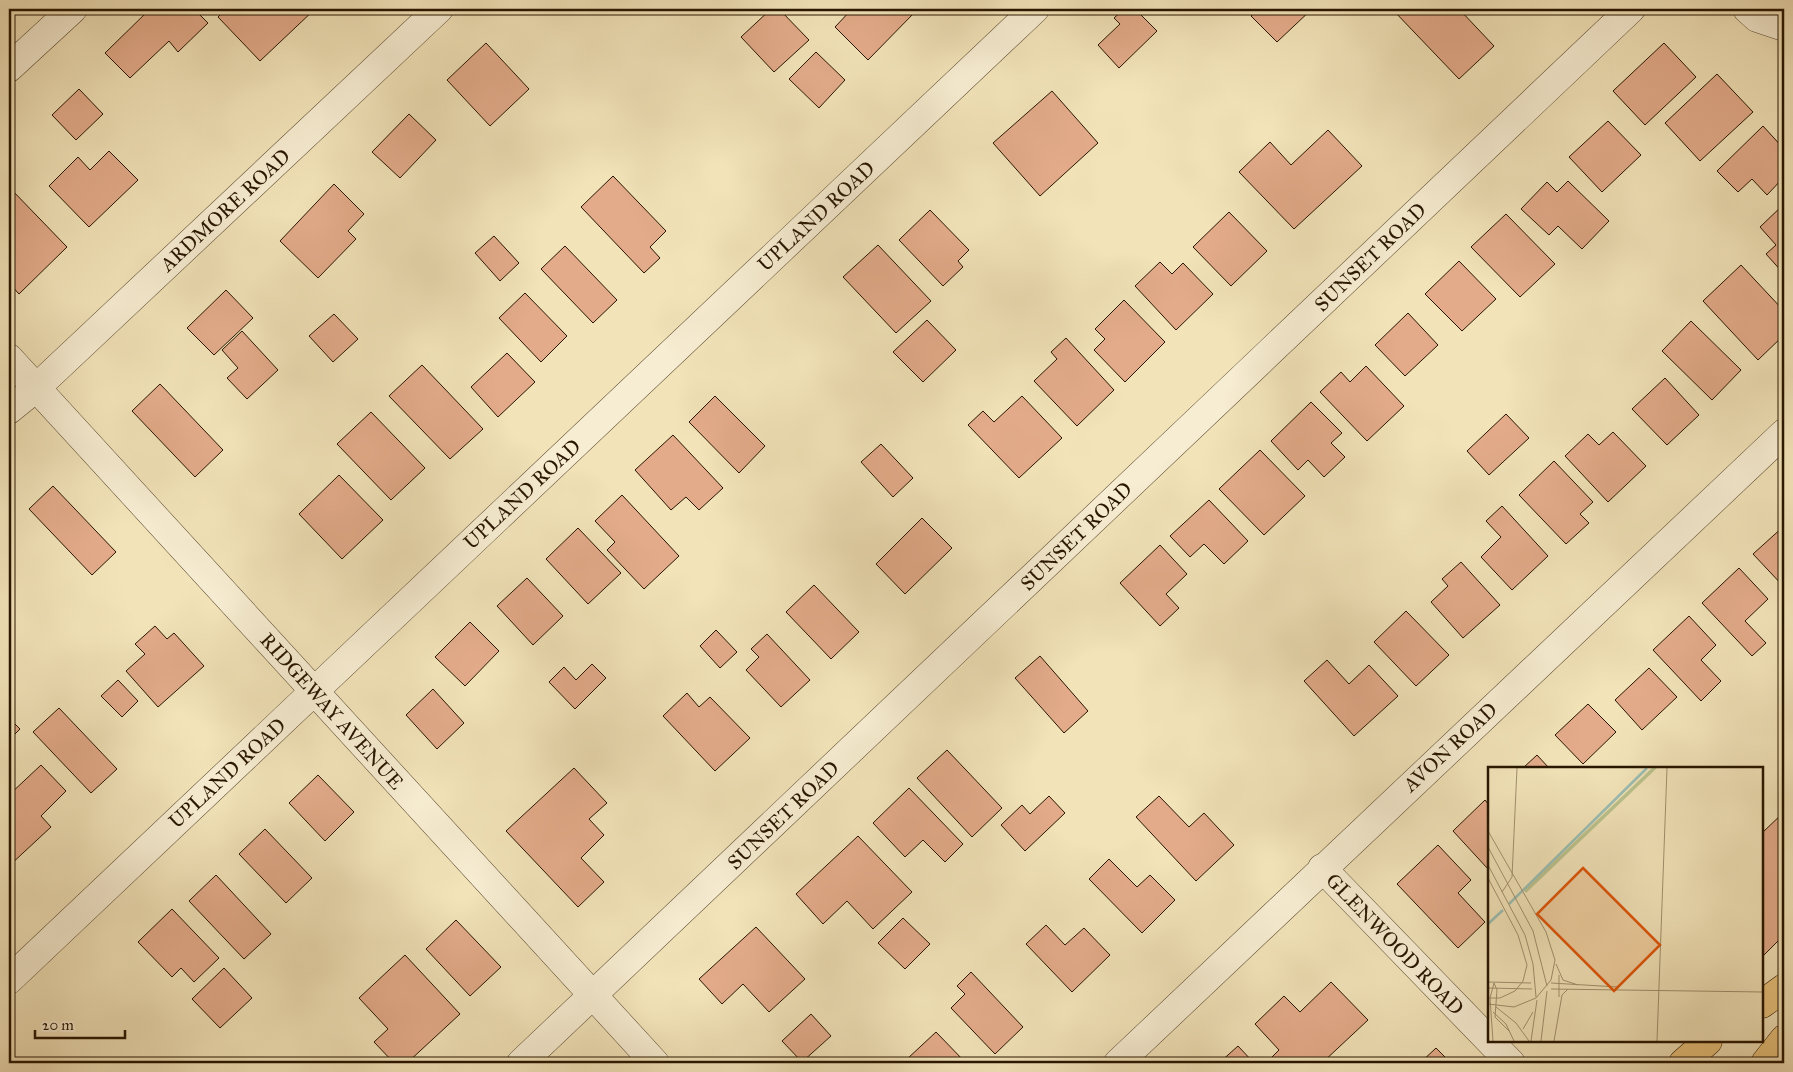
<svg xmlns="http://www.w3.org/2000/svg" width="1793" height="1072" font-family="'IM FELL Great Primer',serif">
  <rect width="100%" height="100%" fill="#f2e3b9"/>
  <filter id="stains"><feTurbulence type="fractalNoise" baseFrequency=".004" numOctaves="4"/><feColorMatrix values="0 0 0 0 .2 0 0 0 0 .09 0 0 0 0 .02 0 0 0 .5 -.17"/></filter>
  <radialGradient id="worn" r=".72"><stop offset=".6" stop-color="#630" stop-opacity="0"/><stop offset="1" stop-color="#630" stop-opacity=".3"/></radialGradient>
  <!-- building -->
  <path fill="#e3ab8a" stroke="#281600" d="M 150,9 L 194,9 L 208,23 L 178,52 L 169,41 L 130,78 L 105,53 Z
    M 226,9 L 315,9 L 260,61 L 218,17 Z
    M 771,9 L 779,9 L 809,40 L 774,72 L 741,37 Z
    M 852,9 L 910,9 L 914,13 L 868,60 L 835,27 Z
    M 1124,9 L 1135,9 L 1157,31 L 1119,68 L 1098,45 L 1120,24 L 1114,18 Z
    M 1166,9 L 1176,9 L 1170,14 Z
    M 1259,9 L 1312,9 L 1277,42 L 1251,16 Z
    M 1394,9 L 1459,9 L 1494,46 L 1459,79 L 1393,10 Z
    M 486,43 L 529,89 L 490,126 L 447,80 Z
    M 1664,43 L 1696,77 L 1645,125 L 1613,91 Z
    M 816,52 L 845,80 L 819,108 L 789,79 Z
    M 1717,74 L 1753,112 L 1700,161 L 1665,123 Z
    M 79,89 L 103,114 L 76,140 L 52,115 Z
    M 1052,91 L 1098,143 L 1040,196 L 993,143 Z
    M 409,114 L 436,140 L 400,178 L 372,152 Z
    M 1608,121 L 1641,155 L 1602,192 L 1569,157 Z
    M 1763,126 L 1784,149 L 1784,177 L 1767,195 L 1752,179 L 1738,192 L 1717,171 Z
    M 1328,130 L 1362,166 L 1294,229 L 1239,172 L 1270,142 L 1291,165 Z
    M 109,151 L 138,180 L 89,227 L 49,186 L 78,157 L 90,170 Z
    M 613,176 L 666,231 L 650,247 L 660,258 L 644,273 L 581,207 Z
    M 1568,181 L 1609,221 L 1582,249 L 1558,226 L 1549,235 L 1521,209 L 1547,182 L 1557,192 Z
    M 334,184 L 364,214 L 348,231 L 356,239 L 318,278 L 280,241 Z
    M 9,187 L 67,247 L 19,294 L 9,283 Z
    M 1784,204 L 1784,274 L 1766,254 L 1776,245 L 1760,227 Z
    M 930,210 L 969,250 L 958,261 L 963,267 L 943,286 L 899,240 Z
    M 1229,212 L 1267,251 L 1231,286 L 1193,247 Z
    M 1506,214 L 1555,264 L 1520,297 L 1471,247 Z
    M 494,236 L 519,263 L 500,281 L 475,253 Z
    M 878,245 L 931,301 L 896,333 L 843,277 Z
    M 565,246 L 617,300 L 593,323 L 541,269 Z
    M 1459,261 L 1496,299 L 1462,331 L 1425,294 Z
    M 1160,262 L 1172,274 L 1183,263 L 1213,294 L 1176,330 L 1135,286 Z
    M 1741,265 L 1784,311 L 1784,335 L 1758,360 L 1703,301 Z
    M 226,290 L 253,318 L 214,355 L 187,328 Z
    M 525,293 L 567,336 L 541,362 L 499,318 Z
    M 1124,300 L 1165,342 L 1125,382 L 1094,350 L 1105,339 L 1095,329 Z
    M 1408,313 L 1438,345 L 1405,376 L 1375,345 Z
    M 334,314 L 358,339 L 333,362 L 309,336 Z
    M 927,320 L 956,350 L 923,382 L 893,352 Z
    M 1691,321 L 1741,370 L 1712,400 L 1662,351 Z
    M 242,331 L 278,370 L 247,399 L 227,378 L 238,368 L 222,350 Z
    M 1066,338 L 1114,390 L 1077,426 L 1034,381 L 1057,359 L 1051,352 Z
    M 507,353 L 535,382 L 498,417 L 471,387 Z
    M 422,365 L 483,429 L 450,459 L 389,396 Z
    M 1366,366 L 1404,406 L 1367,441 L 1320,392 L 1341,372 L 1350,382 Z
    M 1665,378 L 1699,415 L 1667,445 L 1632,409 Z
    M 160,384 L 223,450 L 195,477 L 132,411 Z
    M 715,396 L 765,446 L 739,473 L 689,422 Z
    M 1022,396 L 1062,438 L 1019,478 L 968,425 L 983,411 L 994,422 Z
    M 1311,402 L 1342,433 L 1331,443 L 1345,457 L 1324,477 L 1308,460 L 1298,470 L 1271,441 Z
    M 371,412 L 425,468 L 391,500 L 337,444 Z
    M 1506,414 L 1529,438 L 1489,475 L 1467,451 Z
    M 1613,432 L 1646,466 L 1608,502 L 1565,456 L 1588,434 L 1599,445 Z
    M 673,435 L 723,488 L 699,510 L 686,497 L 671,510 L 635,470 Z
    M 881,444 L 913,478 L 893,497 L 861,462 Z
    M 1260,450 L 1305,496 L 1264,535 L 1219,489 Z
    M 1554,461 L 1593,502 L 1580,514 L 1589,523 L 1566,544 L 1519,495 Z
    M 339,475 L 383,520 L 342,559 L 299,514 Z
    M 53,486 L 116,552 L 92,575 L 29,509 Z
    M 622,495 L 679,556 L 644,589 L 607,550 L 615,542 L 595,521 Z
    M 1209,500 L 1248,541 L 1224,564 L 1204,544 L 1190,557 L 1170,536 Z
    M 1502,506 L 1548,556 L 1512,590 L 1481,557 L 1501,537 L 1486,521 Z
    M 922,518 L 952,548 L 905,594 L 876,564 Z
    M 1784,526 L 1784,587 L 1753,554 Z
    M 578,528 L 621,573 L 588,604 L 546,559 Z
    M 1160,545 L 1187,574 L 1166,594 L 1179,608 L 1160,626 L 1120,583 Z
    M 1461,562 L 1500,605 L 1463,638 L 1431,602 L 1448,586 L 1442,579 Z
    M 1739,568 L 1768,599 L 1745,621 L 1766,643 L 1752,656 L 1702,603 Z
    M 527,578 L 563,616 L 533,645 L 497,606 Z
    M 9,582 L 15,589 L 9,595 Z
    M 814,585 L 859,632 L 831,659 L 786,612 Z
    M 1406,611 L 1449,655 L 1416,686 L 1374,642 Z
    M 1689,616 L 1716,645 L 1701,660 L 1721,681 L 1701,701 L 1653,650 Z
    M 470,622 L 499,651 L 465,686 L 435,657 Z
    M 155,626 L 167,639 L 174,633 L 204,666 L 158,707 L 126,671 L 145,654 L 135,644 Z
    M 716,630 L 737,652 L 720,668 L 700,646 Z
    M 767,634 L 810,680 L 781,707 L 746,670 L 759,657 L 751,649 Z
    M 1040,656 L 1088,711 L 1064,733 L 1015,678 Z
    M 1327,660 L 1349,684 L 1369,665 L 1398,696 L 1354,736 L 1304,681 Z
    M 592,664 L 606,678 L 575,709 L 549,682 L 564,667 L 576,680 Z
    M 1649,668 L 1677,697 L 1642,730 L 1615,700 Z
    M 118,680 L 138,701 L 122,717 L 101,696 Z
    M 433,689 L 464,723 L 437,749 L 406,715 Z
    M 687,693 L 699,707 L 710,697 L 750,738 L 715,771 L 663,716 Z
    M 1588,704 L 1616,732 L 1583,764 L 1555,735 Z
    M 59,708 L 117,769 L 91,793 L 33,732 Z
    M 9,718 L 20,729 L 9,740 Z
    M 947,750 L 1002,808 L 972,837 L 917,778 Z
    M 1537,755 L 1549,768 L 1523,768 Z
    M 41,765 L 66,791 L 41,816 L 51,827 L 9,866 L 9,795 Z
    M 574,768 L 607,803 L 589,819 L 604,835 L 581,858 L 604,882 L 578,907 L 506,831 Z
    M 318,775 L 354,812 L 325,841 L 289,803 Z
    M 909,788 L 963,844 L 945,862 L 923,840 L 905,857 L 873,823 Z
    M 1049,796 L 1065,813 L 1025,851 L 1001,825 L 1022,805 L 1030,814 Z
    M 1159,796 L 1189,827 L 1204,813 L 1234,845 L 1196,881 L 1136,817 Z
    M 1485,800 L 1489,805 L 1488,869 L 1453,831 Z
    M 1784,812 L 1784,935 L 1762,957 L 1762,833 Z
    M 265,829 L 312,878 L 286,903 L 239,854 Z
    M 858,836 L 912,892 L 873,929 L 847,901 L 823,924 L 796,894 Z
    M 1438,845 L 1471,880 L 1458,893 L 1485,922 L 1458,948 L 1397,884 Z
    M 1109,859 L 1137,887 L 1150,875 L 1175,900 L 1142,933 L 1089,879 Z
    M 216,875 L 271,934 L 244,959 L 189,901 Z
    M 172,909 L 219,958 L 194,982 L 181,968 L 172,977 L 138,942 Z
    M 903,918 L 930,944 L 905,969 L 878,943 Z
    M 456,920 L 501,967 L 470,996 L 426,949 Z
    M 1046,925 L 1065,945 L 1084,928 L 1110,955 L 1072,992 L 1026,944 Z
    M 756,927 L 805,979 L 769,1012 L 743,984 L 722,1004 L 699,979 Z
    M 405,955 L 460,1014 L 407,1063 L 394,1063 L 374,1042 L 388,1029 L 359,998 Z
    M 224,968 L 252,998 L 220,1028 L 192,999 Z
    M 971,972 L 1023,1027 L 995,1054 L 951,1008 L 965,994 L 957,986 Z
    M 1331,982 L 1368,1020 L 1322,1063 L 1269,1063 L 1267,1062 L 1279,1050 L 1255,1024 L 1284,996 L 1300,1012 Z
    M 811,1014 L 831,1036 L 802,1062 L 782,1041 Z
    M 936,1032 L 966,1063 L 909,1063 L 906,1060 Z
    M 1238,1046 L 1254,1063 L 1219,1063 Z
    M 1436,1048 L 1451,1063 L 1420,1063 Z"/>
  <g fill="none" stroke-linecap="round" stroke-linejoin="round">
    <!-- minor casing -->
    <g stroke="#5a492e" stroke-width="29">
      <path id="minor" d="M 1747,9 L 1757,18 L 1784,27
        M 9,68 L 73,9
        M 9,358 L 655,1063
        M 9,410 L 36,388 L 439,9
        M 1322,868 L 1511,1063
        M 9,980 L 1035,9
        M 521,1063 L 1631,9
        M 1118,1063 L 1784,433"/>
    </g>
    <!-- major casing -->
    <g stroke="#281600" stroke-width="29">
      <path id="major" d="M 1762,1004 L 1784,988
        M 1683,1063 L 1708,1041
        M 1765,1063 L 1784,1039"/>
    </g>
    <!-- minor -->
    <use href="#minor" stroke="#f7edd2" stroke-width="28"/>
    <!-- major -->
    <use href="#major" stroke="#e9c27c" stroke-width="28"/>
  </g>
  <g text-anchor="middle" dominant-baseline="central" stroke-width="4" stroke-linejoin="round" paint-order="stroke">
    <!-- street labels -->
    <g font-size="20" fill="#281600" stroke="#f7edd2">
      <text transform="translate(225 210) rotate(-43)">ARDMORE ROAD</text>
      <text transform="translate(816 216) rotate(-43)">UPLAND ROAD</text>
      <text transform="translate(1370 257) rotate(-44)">SUNSET ROAD</text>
      <text transform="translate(522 494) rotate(-43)">UPLAND ROAD</text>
      <text transform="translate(1076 536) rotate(-44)">SUNSET ROAD</text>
      <text transform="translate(332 711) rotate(48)">RIDGEWAY AVENUE</text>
      <text transform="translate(1450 747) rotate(-43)">AVON ROAD</text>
      <text transform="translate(227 773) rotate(-43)">UPLAND ROAD</text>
      <text transform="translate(783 815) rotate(-44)">SUNSET ROAD</text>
      <text transform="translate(1395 944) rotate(46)">GLENWOOD ROAD</text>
    </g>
  </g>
  <!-- overview -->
  <g transform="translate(1488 767)">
    <rect width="275" height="275" fill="#f2e3b9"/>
    <path d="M 164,1 L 169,1 L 38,126 L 36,123 Z" fill="#bcc38e"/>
    <path fill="none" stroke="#9bbeb3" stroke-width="2.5" d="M 21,137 L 159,1M 0,157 L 15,143"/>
    <path fill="none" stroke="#a1916f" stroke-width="1" d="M 0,64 L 58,165 L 67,193 L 63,213 L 48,231 L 26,240 L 0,237M 0,80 L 45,164 L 59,219M 0,98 L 37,168 L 45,197 L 48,230M 0,111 L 30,168 L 39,198 L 35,214 L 27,224 L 12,231 L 0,231M 14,125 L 24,110 L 29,1M 68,197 L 75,213 L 90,218M 71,208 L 71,230M 0,215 L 43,216M 6,216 L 9,223 L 7,250 L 21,264M 63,216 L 130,220M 0,221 L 44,222M 63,222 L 275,225M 8,240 L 28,256 L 41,274M 5,245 L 18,257 L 26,274M 35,262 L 45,245M 5,274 L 2,231 L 6,216M 43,274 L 49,233M 53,274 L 59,224M 66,274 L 74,228 L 80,222M 169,274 L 179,1"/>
    <path fill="#de560b" fill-opacity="0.15" stroke="#de560b" stroke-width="2.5" d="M 95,101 L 172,178 L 126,224 L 49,147 Z"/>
    <rect width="275" height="275" fill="none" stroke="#281600" stroke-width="2.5"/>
  </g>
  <!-- margin -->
  <rect width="1793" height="1072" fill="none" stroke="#f2e3b9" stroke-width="30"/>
  <rect x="10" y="10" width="1773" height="1052" fill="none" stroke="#281600" stroke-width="2.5"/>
  <rect x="15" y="15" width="1763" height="1042" fill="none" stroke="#281600"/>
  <!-- scale -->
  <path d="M35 1030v8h90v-8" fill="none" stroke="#281600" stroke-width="2.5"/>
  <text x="42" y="1030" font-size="15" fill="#281600" stroke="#f7edd2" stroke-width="4" paint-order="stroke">20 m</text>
  <rect width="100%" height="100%" filter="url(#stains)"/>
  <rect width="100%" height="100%" fill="url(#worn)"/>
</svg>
